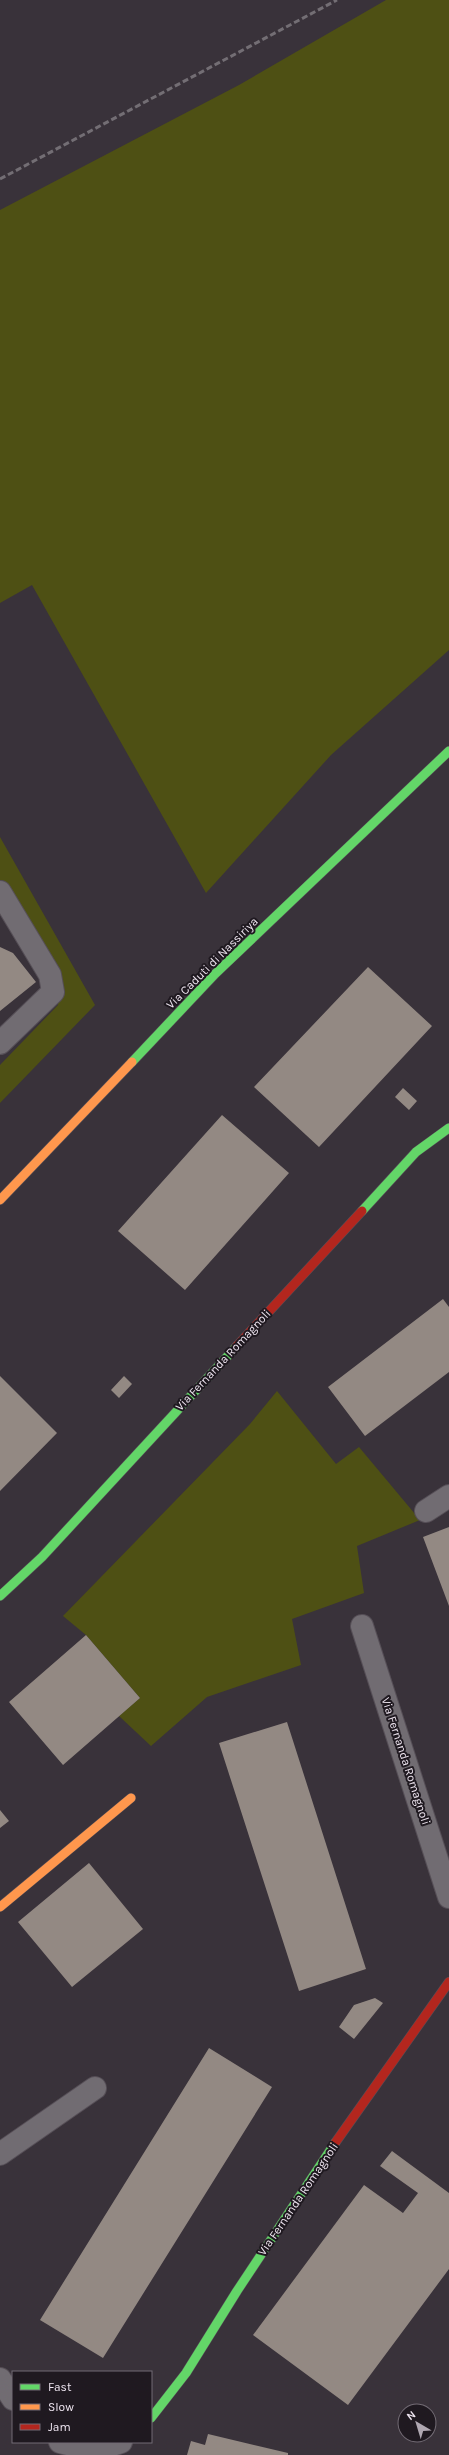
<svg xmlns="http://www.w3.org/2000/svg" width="449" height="2455" font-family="Karla,sans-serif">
  <rect width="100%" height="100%" fill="#39323a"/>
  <!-- green -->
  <path fill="#4e5014" d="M 386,0 L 449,0 L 449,650 L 331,755 L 206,893 L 32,585 L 0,603 L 0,210 L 239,85 Z
    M 0,837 L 95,1005 L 0,1103 L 0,1065 L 58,1005 L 59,967 L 3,880 L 0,882 Z
    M 277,1391 L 336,1464 L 359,1447 L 420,1520 L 357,1546 L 364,1593 L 292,1619 L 301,1665 L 207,1697 L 151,1746 L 119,1716 L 140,1698 L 86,1635 L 63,1616 L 250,1424 Z"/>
  <!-- building -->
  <path fill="#938983" d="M 0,947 L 13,953 L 36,982 L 0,1011 Z
    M 368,967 L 432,1026 L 319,1147 L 254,1087 Z
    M 403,1088 L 417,1101 L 409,1110 L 395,1097 Z
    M 222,1115 L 289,1173 L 185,1290 L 118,1231 Z
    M 443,1299 L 449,1307 L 449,1372 L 365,1436 L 328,1387 Z
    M 0,1376 L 57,1433 L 0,1491 Z
    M 124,1376 L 132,1384 L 119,1398 L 111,1390 Z
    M 449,1527 L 449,1606 L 423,1537 Z
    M 86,1635 L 140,1698 L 63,1765 L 9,1702 Z
    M 287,1722 L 366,1969 L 299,1991 L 219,1743 Z
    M 0,1810 L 9,1821 L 0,1828 Z
    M 89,1863 L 143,1929 L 72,1987 L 18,1922 Z
    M 375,1998 L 383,2003 L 354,2039 L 339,2027 L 354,2005 Z
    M 209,2048 L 272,2087 L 103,2358 L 40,2320 Z
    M 392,2151 L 449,2193 L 449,2269 L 348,2405 L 253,2335 L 364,2185 L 403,2213 L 418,2193 L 380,2166 Z
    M 208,2434 L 288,2453 L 288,2455 L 187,2455 L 191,2441 L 205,2445 Z"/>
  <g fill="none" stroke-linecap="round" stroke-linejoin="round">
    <!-- lane casing -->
    <g stroke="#564f57" stroke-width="24">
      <path id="lane" d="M 0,892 L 50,975 L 53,992 L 0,1043
        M 426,1511 L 449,1496
        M 362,1626 L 449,1897
        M 0,2154 L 95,2088"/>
    </g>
    <!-- street casing -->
    <g stroke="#564f57" stroke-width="24">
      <path id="street" d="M 0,2379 L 13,2399
        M 60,2442 L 95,2451 L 121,2442"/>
    </g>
    <!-- fast casing -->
    <g stroke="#564f57" stroke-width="10">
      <path id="fast" d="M 132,1062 L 215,974 L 449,751
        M 362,1211 L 416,1152 L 449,1128
        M 0,1596 L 42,1557 L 236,1347
        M 151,2418 L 186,2373 L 237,2291 L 335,2143"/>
    </g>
    <!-- slow casing -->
    <g stroke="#564f57" stroke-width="10">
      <path id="slow" d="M 0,1200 L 132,1062
        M 0,1907 L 131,1798"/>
    </g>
    <!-- jam casing -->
    <g stroke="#564f57" stroke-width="10">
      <path id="jam" d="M 236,1347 L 362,1211
        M 335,2143 L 449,1982"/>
    </g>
    <!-- lane -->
    <use href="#lane" stroke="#716c72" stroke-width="22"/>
    <!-- street -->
    <use href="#street" stroke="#716c72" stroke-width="22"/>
    <!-- fast -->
    <use href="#fast" stroke="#63d668" stroke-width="9"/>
    <!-- slow -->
    <use href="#slow" stroke="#ff974d" stroke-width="9"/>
    <!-- jam -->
    <use href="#jam" stroke="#b3261e" stroke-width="9"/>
    <!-- rail -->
    <path stroke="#736e74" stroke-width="3" stroke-dasharray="6 3" stroke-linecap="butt" d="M 0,179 L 337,0"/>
  </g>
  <g text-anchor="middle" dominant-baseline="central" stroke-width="4" stroke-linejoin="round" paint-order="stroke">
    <!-- street labels -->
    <g font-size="12" fill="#efe6f1" stroke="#1f1920">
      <text transform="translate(212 963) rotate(-45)">Via Caduti di Nassiriya</text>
      <text transform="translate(223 1360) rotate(-47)">Via Fernanda Romagnoli</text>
      <text transform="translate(406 1761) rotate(72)">Via Fernanda Romagnoli</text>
      <text transform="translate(298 2199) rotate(-56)">Via Fernanda Romagnoli</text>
    </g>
  </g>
  <!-- legend -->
  <rect x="12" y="2371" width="140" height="72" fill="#1f1920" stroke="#726b74"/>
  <rect x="20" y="2384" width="20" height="6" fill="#63d668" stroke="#726b74"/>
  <text x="48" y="2391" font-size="12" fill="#efe6f1">Fast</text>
  <rect x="20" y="2404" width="20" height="6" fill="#ff974d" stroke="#726b74"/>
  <text x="48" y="2411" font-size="12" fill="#efe6f1">Slow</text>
  <rect x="20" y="2424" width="20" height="6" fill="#b3261e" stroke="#726b74"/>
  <text x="48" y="2431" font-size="12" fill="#efe6f1">Jam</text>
  <!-- north arrow -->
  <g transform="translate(417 2423) rotate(322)"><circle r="19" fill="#1f1920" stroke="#726b74"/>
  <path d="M0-3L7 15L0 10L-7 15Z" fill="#afa7b1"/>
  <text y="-6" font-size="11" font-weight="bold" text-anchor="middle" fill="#efe6f1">N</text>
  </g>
</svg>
